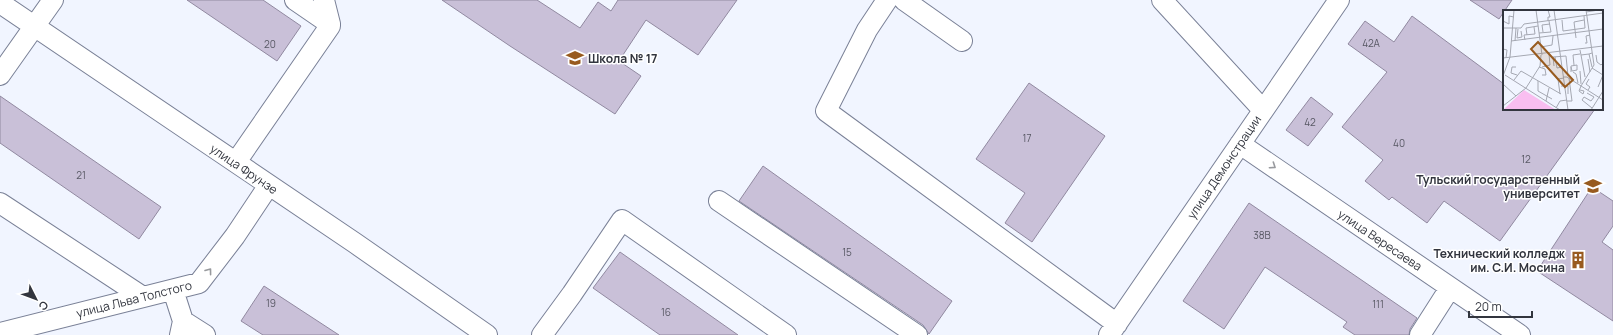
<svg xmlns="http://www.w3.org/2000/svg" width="1613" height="335" font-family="Manrope,sans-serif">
  <rect width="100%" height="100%" fill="#f1f5ff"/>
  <!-- building -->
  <path fill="#c9c0d8" stroke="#9189a0" d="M 187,0 L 263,0 L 301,26 L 277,61 Z
    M 442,0 L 537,0 L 580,28 L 598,2 L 611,11 L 618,0 L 737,0 L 698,55 L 646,20 L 619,61 L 641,76 L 615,114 L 510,46 Z
    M 1470,0 L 1512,0 L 1499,19 Z
    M 1412,16 L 1504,84 L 1504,109 L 1595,109 L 1500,241 L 1444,201 L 1427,223 L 1392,197 L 1389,200 L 1365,181 L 1383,160 L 1342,127 L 1387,72 L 1348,44 L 1365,21 L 1394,42 Z
    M 1029,83 L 1105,136 L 1032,242 L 1005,223 L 1025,193 L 976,159 Z
    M 0,96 L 161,207 L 139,239 L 0,143 Z
    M 1311,97 L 1333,114 L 1308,146 L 1286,130 Z
    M 763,166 L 952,301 L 929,334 L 923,325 L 739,201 Z
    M 1592,187 L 1613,201 L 1613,226 L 1602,242 L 1613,250 L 1613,321 L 1537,271 Z
    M 1249,203 L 1417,318 L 1410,329 L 1409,335 L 1355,335 L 1343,327 L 1347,322 L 1265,267 L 1224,329 L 1183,301 Z
    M 620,252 L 738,335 L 660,335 L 593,288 Z
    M 264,286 L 339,335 L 263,335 L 241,321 Z"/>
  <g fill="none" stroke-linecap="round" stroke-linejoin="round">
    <!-- minor casing -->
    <g stroke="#7a8197" stroke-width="22">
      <path id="minor" d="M 324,0 L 330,24
        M 887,0 L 867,30 L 826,111 L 1117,324
        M 904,0 L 962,41
        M 1162,0 L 1263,110
        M 0,3 L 355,243 L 487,335
        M 0,75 L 53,0
        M 1240,144 L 1520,335
        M 236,162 L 330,26 L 330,24 L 295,0
        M 719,201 L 917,335
        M 0,203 L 143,297
        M 173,290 L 183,321 L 180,335
        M 183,321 L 205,335
        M 0,333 L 199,283 L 235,236 L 269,185
        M 542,335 L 572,294 L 622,220 L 786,335
        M 1109,335 L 1339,0
        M 1420,335 L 1450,288"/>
    </g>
    <!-- minor -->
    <use href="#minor" stroke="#fff" stroke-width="20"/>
  </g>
  <!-- one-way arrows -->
  <defs><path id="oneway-chevron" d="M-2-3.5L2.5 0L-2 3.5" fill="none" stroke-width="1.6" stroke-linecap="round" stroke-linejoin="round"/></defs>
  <g stroke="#989a9e">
    <use href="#oneway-chevron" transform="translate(1273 166) rotate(34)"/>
    <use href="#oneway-chevron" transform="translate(209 271) rotate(-53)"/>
  </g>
  <!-- icons -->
  <defs>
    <g id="school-bare" transform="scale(1.38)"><path d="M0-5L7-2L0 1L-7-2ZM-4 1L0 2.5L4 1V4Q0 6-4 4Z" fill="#985b1f" stroke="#fff" stroke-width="2.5" paint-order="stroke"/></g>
    <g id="university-bare" transform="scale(1.38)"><path d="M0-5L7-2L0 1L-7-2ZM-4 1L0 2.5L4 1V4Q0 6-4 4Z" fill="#985b1f" stroke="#fff" stroke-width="2.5" paint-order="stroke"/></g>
    <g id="building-bare" transform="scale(1.38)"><path d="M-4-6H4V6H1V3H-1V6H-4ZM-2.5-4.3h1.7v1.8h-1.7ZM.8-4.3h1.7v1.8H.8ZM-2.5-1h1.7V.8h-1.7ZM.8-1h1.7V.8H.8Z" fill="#985b1f" stroke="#fff" stroke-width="2.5" paint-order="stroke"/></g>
  </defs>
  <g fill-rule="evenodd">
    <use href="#school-bare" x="575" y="58"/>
    <use href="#university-bare" x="1593" y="186"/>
    <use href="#building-bare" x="1578" y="260"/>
  </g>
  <g text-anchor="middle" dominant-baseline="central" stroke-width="3" stroke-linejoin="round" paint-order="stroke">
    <!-- number labels -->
    <g font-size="10" fill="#585864">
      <text x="1371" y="43">42А</text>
      <text x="270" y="44">20</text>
      <text x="1310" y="122">42</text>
      <text x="1027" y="138">17</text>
      <text x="1399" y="143">40</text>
      <text x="1526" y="159">12</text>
      <text x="81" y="175">21</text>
      <text x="1262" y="235">38В</text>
      <text x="847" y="252">15</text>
      <text x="271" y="303">19</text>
      <text x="1378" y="304">111</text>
      <text x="666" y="312">16</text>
    </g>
    <!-- poi labels -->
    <g font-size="12" font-weight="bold" fill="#32353e" stroke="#fff" text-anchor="end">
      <text x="588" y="58" text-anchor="start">Школа № 17</text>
      <text x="1580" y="179">Тульский государственный<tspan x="1580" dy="14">университет</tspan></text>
      <text x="1565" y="253">Технический колледж<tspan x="1565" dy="14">им. С.И. Мосина</tspan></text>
    </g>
    <!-- street labels -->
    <g font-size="12" fill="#32353e" stroke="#fff">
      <text transform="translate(1224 167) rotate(-56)">улица Демонстрации</text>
      <text transform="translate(244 169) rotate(34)">улица Фрунзе</text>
      <text transform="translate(1380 240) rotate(34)">улица Вересаева</text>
      <text transform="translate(134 299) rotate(-14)">улица Льва Толстого</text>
    </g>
  </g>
  <!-- overview -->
  <g transform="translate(1503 10)">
    <rect width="100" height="100" fill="#f1f5ff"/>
    <path d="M 21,80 L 53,100 L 0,100 Z" fill="#f9bef0"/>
    <path fill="none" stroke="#a5a8b2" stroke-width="1" d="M 33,0 L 39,45M 45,0 L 47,7 L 45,7 L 45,11M 51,0 L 65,100M 83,2 L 96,0M 59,10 L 60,21 L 82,18 L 81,6M 0,11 L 6,14 L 6,6 L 11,7M 0,18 L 18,18 L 21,14 L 100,3M 15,19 L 14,28 L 19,27 L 18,21M 40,22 L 39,15 L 47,14M 36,23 L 48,22 L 46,11M 24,25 L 23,18 L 35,16M 73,28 L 71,12 L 81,10M 22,30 L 21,25 L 32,24 L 31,17M 8,31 L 100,19M 12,31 L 13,18M 82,33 L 84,33 L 83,26 L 87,25M 38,37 L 49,35 L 50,26M 0,39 L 4,40 L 3,48M 77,40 L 78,45 L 86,44M 78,45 L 82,67M 93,45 L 94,52 L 98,55 L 100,53M 52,47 L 54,58 L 59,57M 0,48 L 100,36M 85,49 L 87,62M 71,55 L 70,45 L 77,44M 51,56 L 50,47 L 63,46 L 65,66M 13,57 L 9,57 L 8,63 L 14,65M 36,57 L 42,59 L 43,65 L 39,65M 39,57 L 47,55 L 46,44M 89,57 L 86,44 L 89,43M 89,58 L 100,65M 77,61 L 78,74M 68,62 L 68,56 L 74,55 L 74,60 L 69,61 L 68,57M 70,62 L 73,64 L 75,73M 2,65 L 57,100M 0,66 L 7,47 L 11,0M 60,67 L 64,67 L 100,90M 11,70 L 18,61 L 58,84M 35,71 L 35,81 L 49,89M 0,74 L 13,86M 58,76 L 65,76 L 65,84M 78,76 L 91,55 L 83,0M 95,77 L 100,65M 23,78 L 37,56 L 38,45M 77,80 L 81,81 L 80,84 L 76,81 L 78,76M 85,80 L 87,77 L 83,74 L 86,69M 84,83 L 91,87 L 88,91 L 81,87 L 79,90 L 89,98M 57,84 L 55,69 L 61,68M 43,91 L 46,78M 64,91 L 69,91 L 66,68M 0,96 L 23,78M 53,98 L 57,91 L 64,90M 88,100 L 100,81"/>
    <path fill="#985b1f" fill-opacity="0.15" stroke="#985b1f" stroke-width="2" d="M 35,32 L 70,70 L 62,77 L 28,39 Z"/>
    <rect width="100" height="100" fill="none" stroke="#32353e" stroke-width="2"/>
  </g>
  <!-- north arrow -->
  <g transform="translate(36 299) rotate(132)" stroke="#ffffff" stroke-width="3" paint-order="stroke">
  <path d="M0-3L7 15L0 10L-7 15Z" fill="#32353e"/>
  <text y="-6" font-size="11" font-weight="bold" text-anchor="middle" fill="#32353e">С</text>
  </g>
  <!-- scale -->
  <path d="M1469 311v6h63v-6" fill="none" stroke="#32353e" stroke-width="2"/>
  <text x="1475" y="311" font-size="12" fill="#32353e" stroke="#ffffff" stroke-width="3" paint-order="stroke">20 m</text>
</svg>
